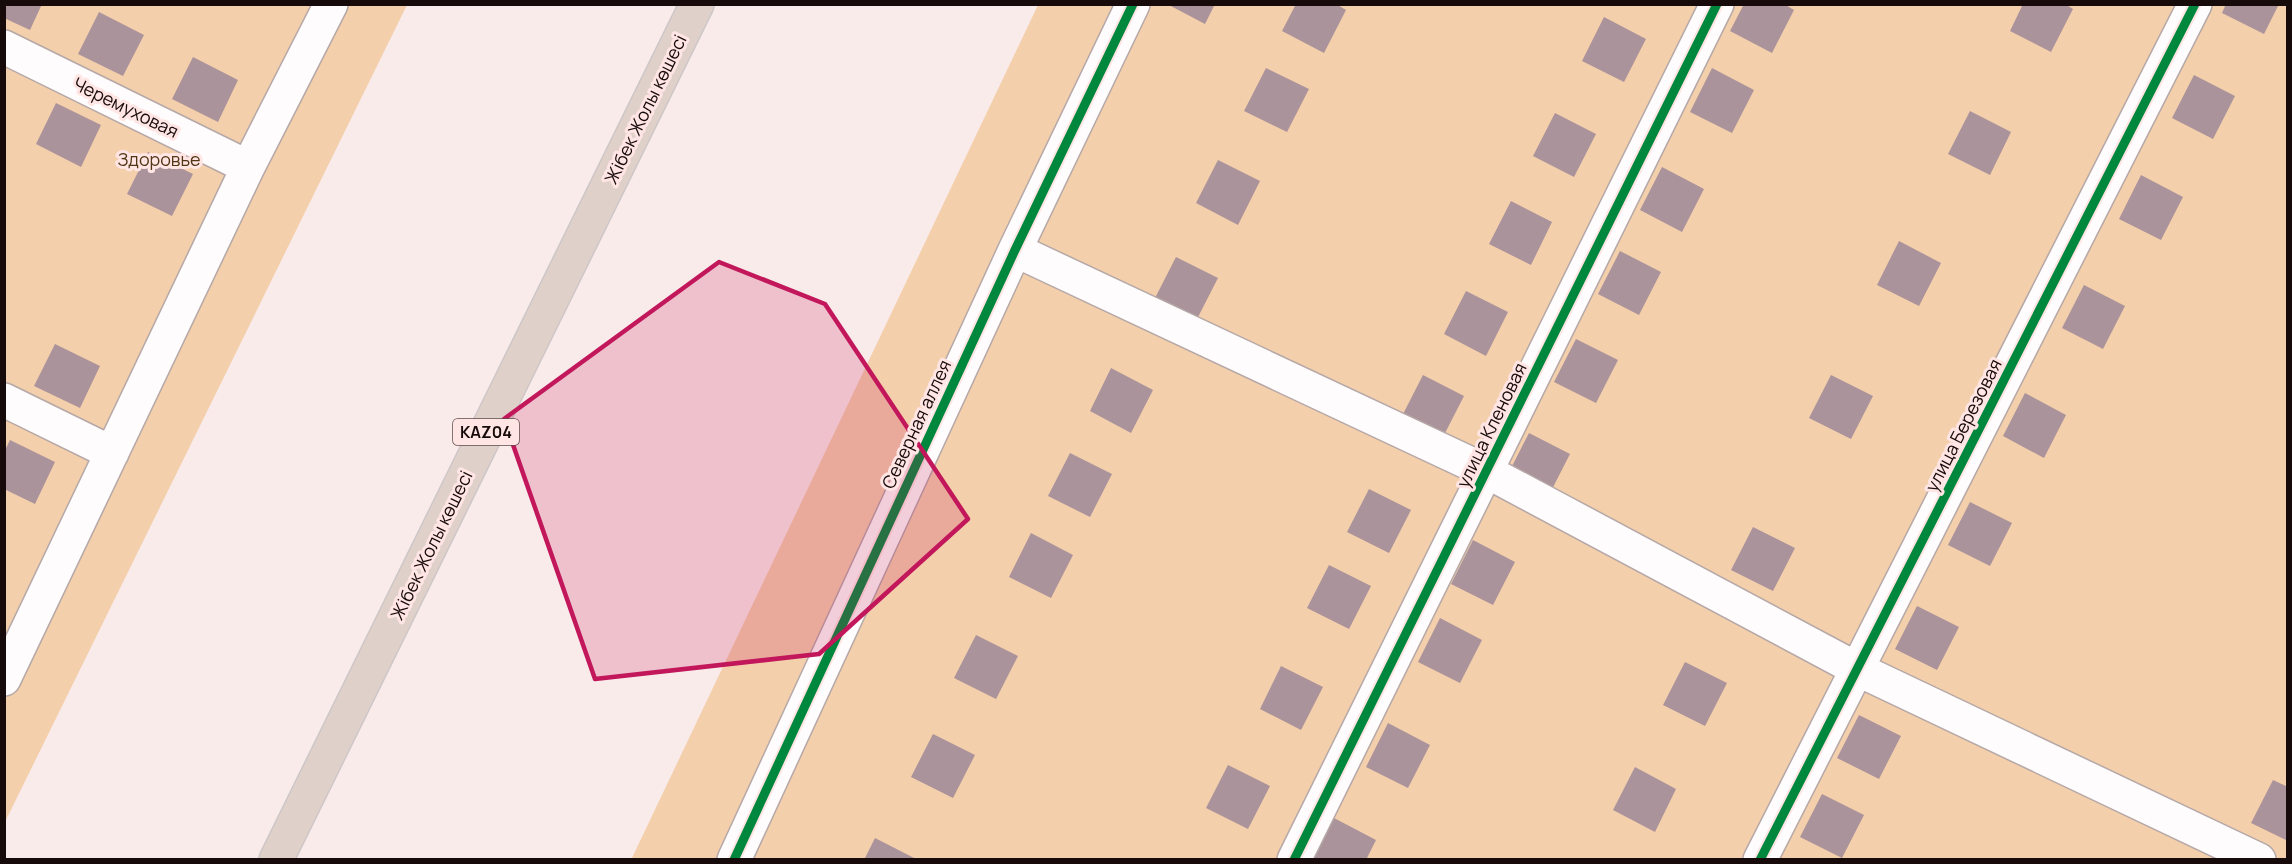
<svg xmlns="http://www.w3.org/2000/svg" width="2292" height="864" font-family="Manrope,sans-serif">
  <rect width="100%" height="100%" fill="#f9ebea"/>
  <!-- green -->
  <path fill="#f4cfac" d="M 5,5 L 407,5 L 5,822 Z
    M 1038,5 L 2287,5 L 2287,859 L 631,860 Z"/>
  <!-- building -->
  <path fill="#aa939a" d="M 4,4 L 42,4 L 30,30 L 4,18 Z
    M 1167,4 L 1215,4 L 1205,24 Z
    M 1296,4 L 1336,4 L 1346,10 L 1324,53 L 1282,31 Z
    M 1744,4 L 1784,4 L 1794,10 L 1772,53 L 1730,31 Z
    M 2023,4 L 2065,4 L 2073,9 L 2051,52 L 2010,31 Z
    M 2226,4 L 2279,4 L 2264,34 L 2222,13 Z
    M 99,12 L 144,35 L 123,76 L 78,54 Z
    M 1604,17 L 1646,39 L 1624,82 L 1582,61 Z
    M 193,57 L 238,80 L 218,122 L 172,99 Z
    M 1266,68 L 1309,89 L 1287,132 L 1244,111 Z
    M 1712,68 L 1754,90 L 1732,133 L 1690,112 Z
    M 2194,75 L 2235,96 L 2213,139 L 2172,118 Z
    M 56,103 L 101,125 L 81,167 L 36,144 Z
    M 1970,111 L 2011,132 L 1990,175 L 1948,154 Z
    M 1555,113 L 1596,134 L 1574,177 L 1533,156 Z
    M 148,152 L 193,174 L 172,216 L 127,194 Z
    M 1218,160 L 1260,181 L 1238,225 L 1196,203 Z
    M 1662,167 L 1704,189 L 1682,232 L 1640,210 Z
    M 2141,175 L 2183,197 L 2161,240 L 2119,219 Z
    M 1511,201 L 1552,222 L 1531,265 L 1489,244 Z
    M 1899,241 L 1941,263 L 1919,306 L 1877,285 Z
    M 1620,251 L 1661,272 L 1639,315 L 1598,294 Z
    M 1176,257 L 1218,278 L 1196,321 L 1154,300 Z
    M 2084,285 L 2125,306 L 2103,349 L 2062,328 Z
    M 1466,291 L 1508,312 L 1486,356 L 1444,334 Z
    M 1576,339 L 1618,360 L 1596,403 L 1554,382 Z
    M 55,344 L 100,366 L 80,408 L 34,386 Z
    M 1111,368 L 1153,390 L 1131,433 L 1090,411 Z
    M 1423,375 L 1464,396 L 1442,439 L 1401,418 Z
    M 1831,375 L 1873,396 L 1851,439 L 1809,418 Z
    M 2025,393 L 2066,415 L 2044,458 L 2003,436 Z
    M 1529,433 L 1570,454 L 1548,497 L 1507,476 Z
    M 10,440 L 55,462 L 35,504 L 4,489 L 4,452 Z
    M 1070,453 L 1112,474 L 1090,517 L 1048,496 Z
    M 1369,489 L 1411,510 L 1389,553 L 1347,532 Z
    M 1970,502 L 2012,523 L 1990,566 L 1948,545 Z
    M 1753,527 L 1795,548 L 1773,591 L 1731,570 Z
    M 1031,533 L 1073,555 L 1051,598 L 1009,577 Z
    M 1473,540 L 1515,562 L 1493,605 L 1451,584 Z
    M 1329,565 L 1371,586 L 1349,629 L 1307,608 Z
    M 1917,606 L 1959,627 L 1937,670 L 1895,649 Z
    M 1440,618 L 1482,640 L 1460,683 L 1418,662 Z
    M 976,635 L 1018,656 L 996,699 L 954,678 Z
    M 1685,662 L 1727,683 L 1705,726 L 1663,705 Z
    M 1281,666 L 1323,687 L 1301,730 L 1260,709 Z
    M 1859,715 L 1901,736 L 1879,779 L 1837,758 Z
    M 1388,723 L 1430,745 L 1408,788 L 1366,767 Z
    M 933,734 L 975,755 L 953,798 L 911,777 Z
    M 1228,765 L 1270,786 L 1248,829 L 1206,808 Z
    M 1635,767 L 1676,789 L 1655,832 L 1613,810 Z
    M 2273,780 L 2288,787 L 2288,841 L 2251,823 Z
    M 1822,794 L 1864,815 L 1842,858 L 1800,837 Z
    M 1334,818 L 1376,840 L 1366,860 L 1313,860 Z
    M 875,838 L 918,860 L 864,860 Z"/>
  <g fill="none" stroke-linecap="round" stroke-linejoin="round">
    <!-- minor casing -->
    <g stroke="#b5a8a7" stroke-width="36">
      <path id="minor" d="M 4,47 L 248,167
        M 1015,250 L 1486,471 L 1857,669 L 2259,860
        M 4,400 L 112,453
        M 4,679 L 248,167 L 331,4
        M 734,860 L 1015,250 L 1133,4
        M 1294,860 L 1717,4
        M 1760,860 L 2195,4"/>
    </g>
    <!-- highway casing -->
    <g stroke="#cec7c7" stroke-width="36">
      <path id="highway" d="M 276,860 L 697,4"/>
    </g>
    <!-- minor -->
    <use href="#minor" stroke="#fefcfc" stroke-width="33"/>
    <!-- highway -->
    <use href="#highway" stroke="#e0d0ca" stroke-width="33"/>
    <!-- cycleway casing -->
    <g stroke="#ffe5e4" stroke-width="13">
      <path id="cycleway" d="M 734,860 L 1015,250 L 1133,4
        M 1294,860 L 1717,4
        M 1760,860 L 2195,4"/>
    </g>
    <!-- cycleway -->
    <use href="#cycleway" stroke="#00873e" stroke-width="9"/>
  </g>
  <!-- marked area -->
  <path fill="#c2185b" fill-opacity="0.2" stroke="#c2185b" stroke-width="4.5" stroke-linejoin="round" d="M 719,262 L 825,304 L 968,519 L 819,654 L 595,679 L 504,419 Z"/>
  <g text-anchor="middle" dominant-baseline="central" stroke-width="6" stroke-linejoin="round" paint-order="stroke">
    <!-- shield labels -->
    <rect fill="#ffe5e4" stroke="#5d4c4b" stroke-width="1.5" x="453" y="419" width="66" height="26" rx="4.5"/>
    <g font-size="16" font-weight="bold" fill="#170a0a">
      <text x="486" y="432">KАZ04</text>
    </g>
    <!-- street labels -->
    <g font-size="18" fill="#170a0a" stroke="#ffe5e4">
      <text transform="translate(126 107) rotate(26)">Черемуховая</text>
      <text transform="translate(645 109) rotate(-64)">Жібек Жолы көшесі</text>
      <text transform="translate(916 424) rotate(-65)">Северная аллея</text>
      <text transform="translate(1491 425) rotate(-64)">улица Кленовая</text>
      <text transform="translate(1963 425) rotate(-63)">улица Березовая</text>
      <text transform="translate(431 545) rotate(-64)">Жібек Жолы көшесі</text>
    </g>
    <!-- park labels -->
    <g font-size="18" fill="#523614" stroke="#ffe5e4">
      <text x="159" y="159">Здоровье</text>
    </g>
  </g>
  <!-- border -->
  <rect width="2292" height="864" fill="none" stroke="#170a0a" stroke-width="12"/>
</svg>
